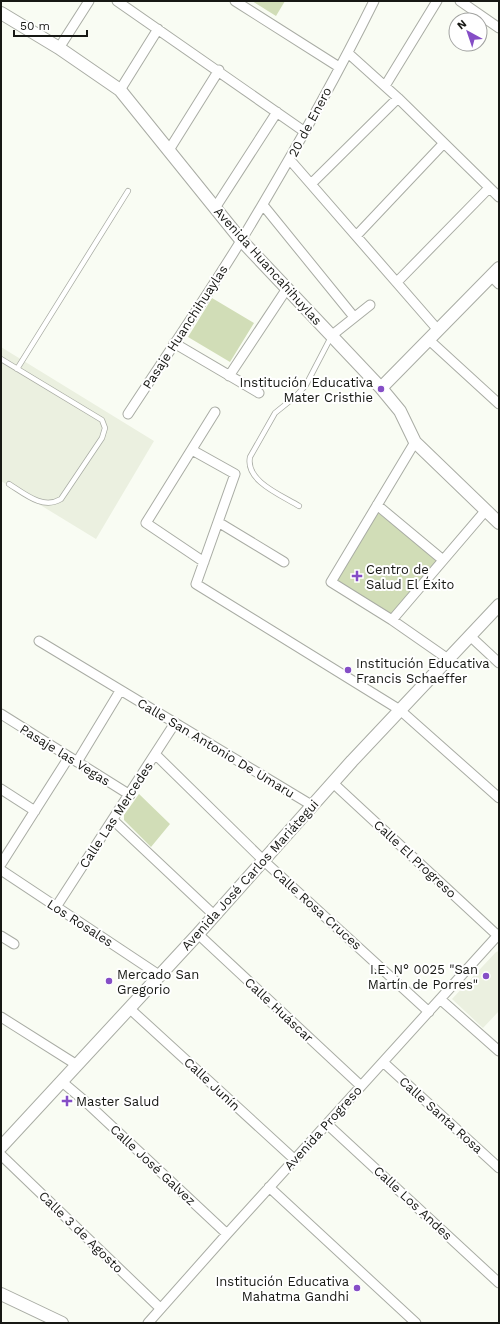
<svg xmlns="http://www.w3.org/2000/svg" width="500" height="1324" font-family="'Work Sans',sans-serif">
  <rect width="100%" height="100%" fill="#f9fcf3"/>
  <!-- built -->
  <path fill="#ebf0e0" d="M 1,347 L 154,441 L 96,539 L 1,481 Z
    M 499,951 L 499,1011 L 483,1028 L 452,999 L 496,952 Z"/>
  <!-- green -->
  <path fill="#d1ddb7" d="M 252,1 L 285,1 L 276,16 Z
    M 212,298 L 254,323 L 230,362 L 188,337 Z
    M 377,512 L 439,561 L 392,615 L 337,581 Z
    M 139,794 L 170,824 L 151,847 L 124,820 L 124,815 Z"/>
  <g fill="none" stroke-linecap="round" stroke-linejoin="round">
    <!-- service casing -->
    <g stroke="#a9aca4" stroke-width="6">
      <path id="service" d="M 1,359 L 102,420 L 105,428 L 102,438 L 61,499 C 43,510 25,494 9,484
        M 17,369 L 128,191
        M 299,506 C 281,495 245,481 250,457 L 275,413 L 296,396 L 306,385 L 331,337"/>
    </g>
    <!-- minor casing -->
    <g stroke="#a9aca4" stroke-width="11">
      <path id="minor" d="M 117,1 L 305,132
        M 235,1 L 339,67
        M 460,1 L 499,28
        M 59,48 L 89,1
        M 348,53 L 398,98 L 499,197
        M 385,86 L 437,1
        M 120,90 L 158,29
        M 169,150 L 219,70
        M 290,160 L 438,330
        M 312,183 L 398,98
        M 263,205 L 354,317
        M 215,208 L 277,112
        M 357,235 L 443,144
        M 491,276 L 499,284
        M 397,282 L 489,188
        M 331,336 L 370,305
        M 428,339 L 499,404
        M 174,343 L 259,393
        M 229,376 L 286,290
        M 128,414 C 166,356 206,298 242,239 C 289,161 334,82 374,1
        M 415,442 L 331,582 L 392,620 L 448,659
        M 192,450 L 235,474 L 196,584 L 400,710 L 499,798
        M 377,505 L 443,560
        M 218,522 L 284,562
        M 204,562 L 146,523 L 215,412
        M 392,620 L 486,510
        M 470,636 L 499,663
        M 39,641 L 313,806
        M 1,714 L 130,795
        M 156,755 L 264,861 L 429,1012
        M 77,762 L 120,691
        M 333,783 L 497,935
        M 1,789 L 35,811
        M 113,820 L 214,915
        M 1,864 L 69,757
        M 1,870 L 159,975
        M 56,907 L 175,723
        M 198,934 L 361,1086
        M 1,936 L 14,944
        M 440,999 L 499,1051
        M 129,1008 L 294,1159
        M 1,1017 L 77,1065
        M 383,1062 L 499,1168
        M 61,1081 L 87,1103 L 227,1234
        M 327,1124 L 499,1283
        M 1,1155 L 160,1308
        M 269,1187 L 416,1323
        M 148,1323 L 227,1234 L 499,934"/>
    </g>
    <!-- tertiary casing -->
    <g stroke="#a9aca4" stroke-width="14">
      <path id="tertiary" d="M 1,13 L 59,48 L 120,90 L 241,240 L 381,388 L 400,411 L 415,442 L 499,523
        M 381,388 L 499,268
        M 1,1147 L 198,934 L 352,761 L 499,605
        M 1,1294 L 62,1323"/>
    </g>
    <!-- service -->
    <use href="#service" stroke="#fff" stroke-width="4.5"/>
    <!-- minor -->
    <use href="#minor" stroke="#fff" stroke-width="9"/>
    <!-- tertiary -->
    <use href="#tertiary" stroke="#fff" stroke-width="12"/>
  </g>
  <!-- markers -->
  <g fill="#854ec6" stroke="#fff" stroke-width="1.5">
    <circle cx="381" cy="389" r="4"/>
    <path d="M355 570h4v4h4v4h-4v4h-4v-4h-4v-4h4z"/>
    <circle cx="348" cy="670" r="4"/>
    <circle cx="486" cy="976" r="4"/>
    <circle cx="109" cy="981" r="4"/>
    <path d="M65 1095h4v4h4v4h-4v4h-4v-4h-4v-4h4z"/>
    <circle cx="357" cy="1288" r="4"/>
  </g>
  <g text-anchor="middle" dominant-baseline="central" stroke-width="4" stroke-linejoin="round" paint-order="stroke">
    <!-- street labels -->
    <g font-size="13" fill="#171814" stroke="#fff">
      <text transform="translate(310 122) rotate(-62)">20 de Enero</text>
      <text transform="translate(268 266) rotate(48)">Avenida Huancahihuylas</text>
      <text transform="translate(185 327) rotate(-57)">Pasaje Huanchihuaylas</text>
      <text transform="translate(216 748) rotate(31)">Calle San Antonio De Umaru</text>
      <text transform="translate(65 755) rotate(32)">Pasaje las Vegas</text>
      <text transform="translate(116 815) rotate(-57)">Calle Las Mercedes</text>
      <text transform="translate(415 859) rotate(43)">Calle El Progreso</text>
      <text transform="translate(250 875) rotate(-48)">Avenida José Carlos Mariátegui</text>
      <text transform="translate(317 909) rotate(42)">Calle Rosa Cruces</text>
      <text transform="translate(80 923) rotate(33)">Los Rosales</text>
      <text transform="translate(279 1010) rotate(43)">Calle Huáscar</text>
      <text transform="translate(212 1084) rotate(43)">Calle Junín</text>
      <text transform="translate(441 1115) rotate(42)">Calle Santa Rosa</text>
      <text transform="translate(323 1128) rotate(-48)">Avenida Progreso</text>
      <text transform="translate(153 1165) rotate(43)">Calle José Galvez</text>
      <text transform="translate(413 1203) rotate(43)">Calle Los Andes</text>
      <text transform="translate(81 1232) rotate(44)">Calle 3 de Agosto</text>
    </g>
    <!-- poi labels -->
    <g font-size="13" fill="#171814" stroke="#fff" text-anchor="start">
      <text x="373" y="382" text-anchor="end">Institución Educativa<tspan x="373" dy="15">Mater Cristhie</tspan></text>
      <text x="366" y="569">Centro de<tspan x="366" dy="15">Salud El Éxito</tspan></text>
      <text x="356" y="663">Institución Educativa<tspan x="356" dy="15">Francis Schaeffer</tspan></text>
      <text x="478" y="969" text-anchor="end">I.E. N° 0025 "San<tspan x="478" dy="15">Martín de Porres"</tspan></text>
      <text x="117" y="974">Mercado San<tspan x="117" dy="15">Gregorio</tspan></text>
      <text x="76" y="1101">Master Salud</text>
      <text x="349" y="1281" text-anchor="end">Institución Educativa<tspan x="349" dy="15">Mahatma Gandhi</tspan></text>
    </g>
  </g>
  <!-- border -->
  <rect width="500" height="1324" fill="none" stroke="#171814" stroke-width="4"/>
  <!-- north arrow -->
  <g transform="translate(468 32) rotate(320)"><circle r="19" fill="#ffffff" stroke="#a2a3a1"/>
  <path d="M0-3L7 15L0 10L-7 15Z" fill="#854ec6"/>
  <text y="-6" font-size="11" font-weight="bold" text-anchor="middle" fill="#171814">N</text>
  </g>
  <!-- scale -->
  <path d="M14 30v6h73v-6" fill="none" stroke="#171814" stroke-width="2"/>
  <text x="20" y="30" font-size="12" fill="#171814" stroke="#ffffff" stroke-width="3" paint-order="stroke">50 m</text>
</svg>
